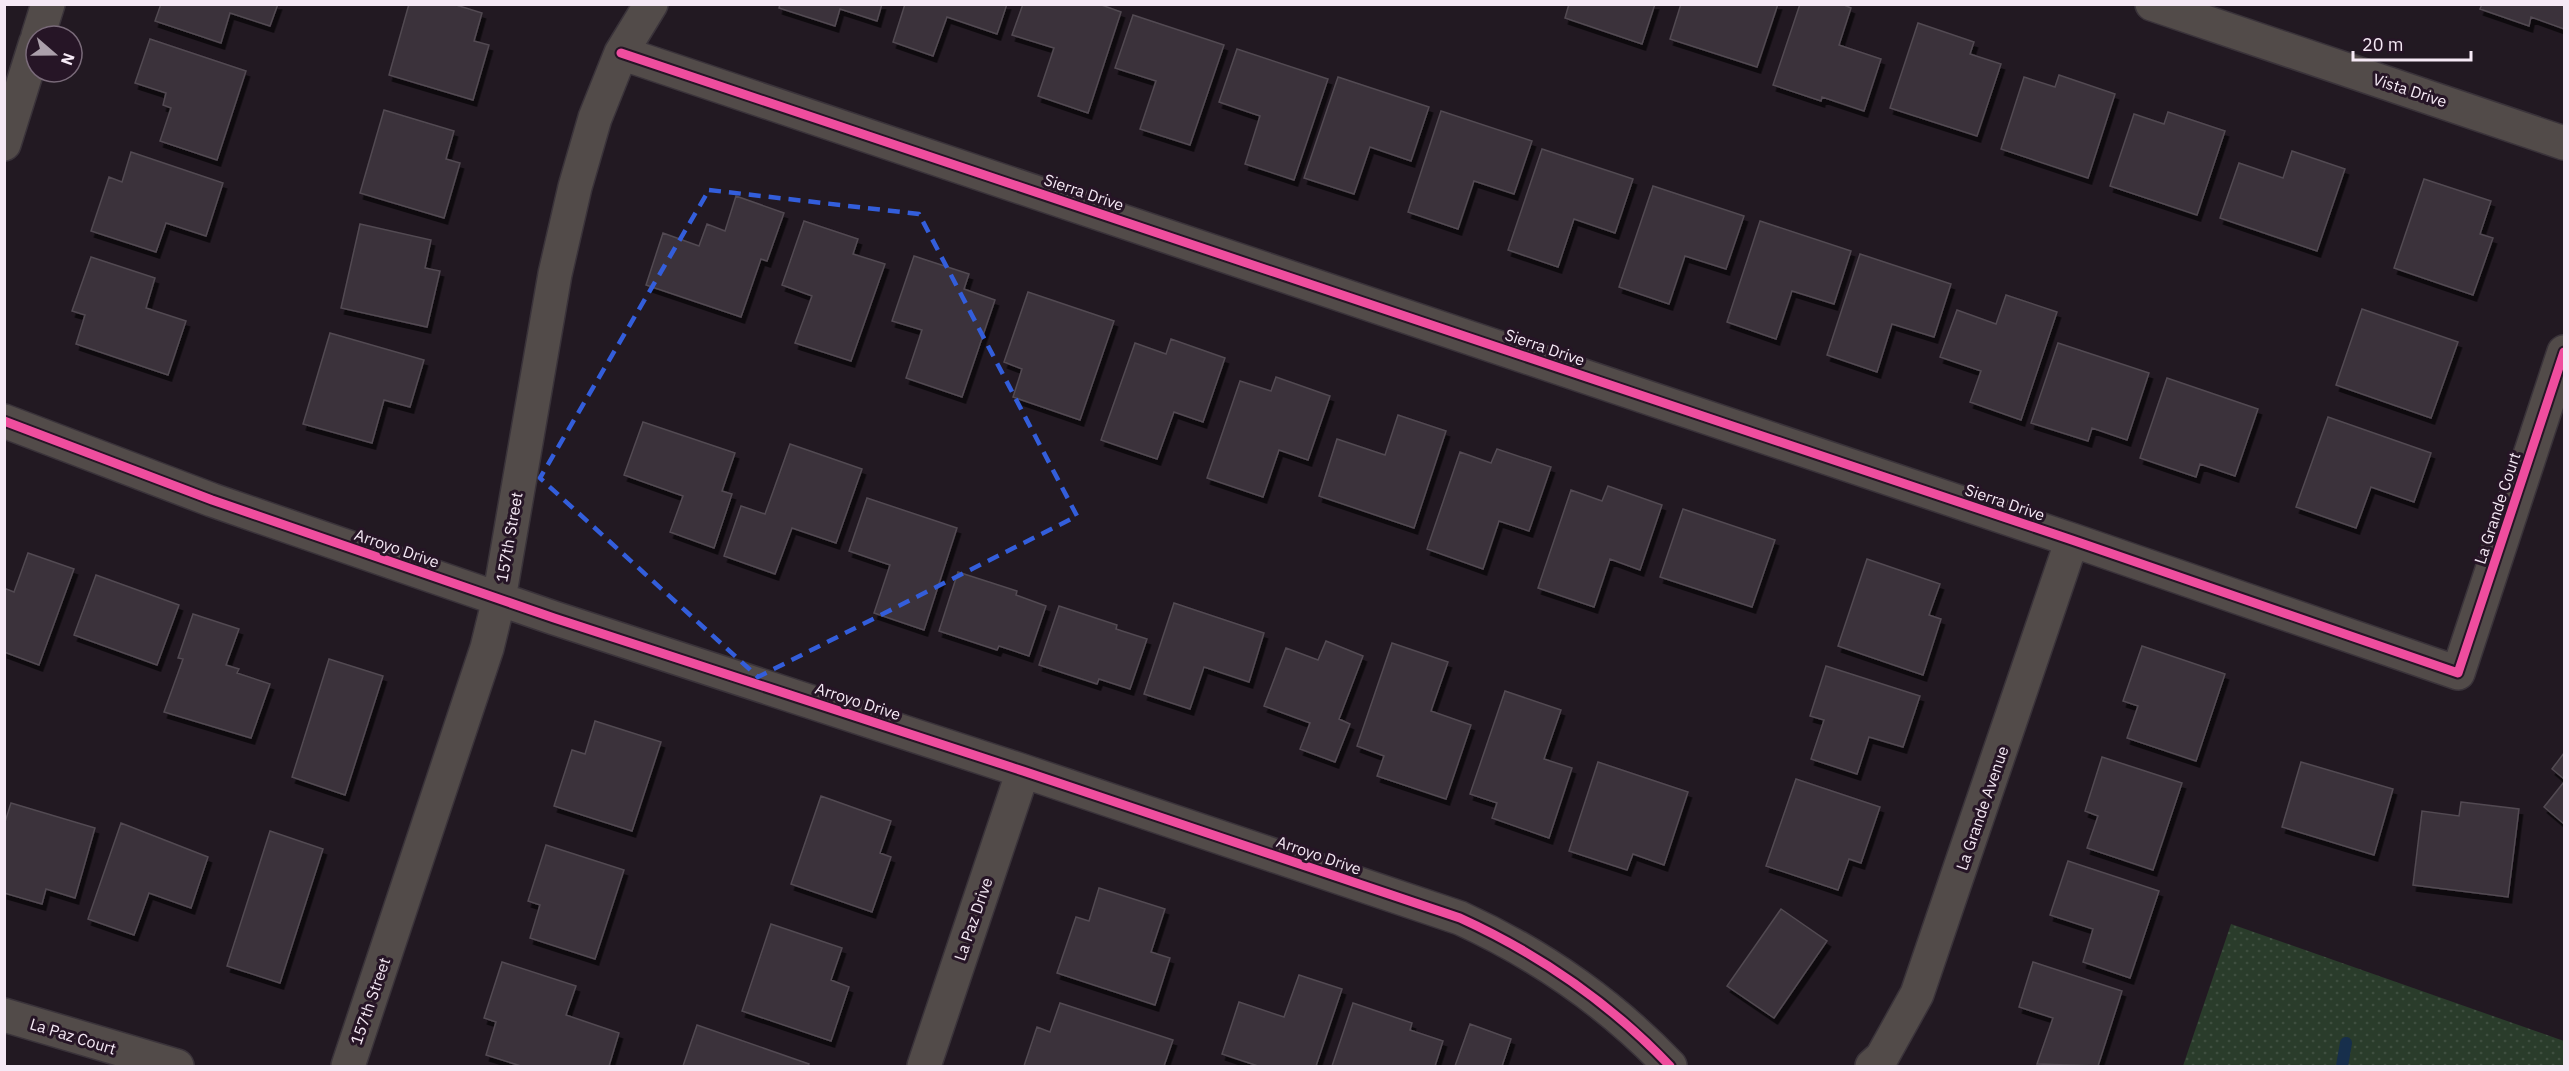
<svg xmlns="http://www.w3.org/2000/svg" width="2569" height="1071" font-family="'IBM Plex Sans',sans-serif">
  <defs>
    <pattern id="grass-dots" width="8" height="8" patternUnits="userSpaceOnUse" patternTransform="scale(1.5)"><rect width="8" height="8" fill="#2a3c2b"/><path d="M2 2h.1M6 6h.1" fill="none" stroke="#3f4f40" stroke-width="1.8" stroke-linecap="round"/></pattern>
    <filter id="shadow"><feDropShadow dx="3.5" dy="6" stdDeviation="0" flood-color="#0009"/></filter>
  </defs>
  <rect width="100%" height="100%" fill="#221922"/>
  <!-- grass -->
  <path fill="url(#grass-dots)" d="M 2231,924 L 2564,1041 L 2564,1066 L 2183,1066 Z"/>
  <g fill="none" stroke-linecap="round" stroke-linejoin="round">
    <!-- stream -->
    <path stroke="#172f4c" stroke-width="12" d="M 2342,1066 L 2346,1043"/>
  </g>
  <!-- building -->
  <path fill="#3a333a" stroke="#524a52" stroke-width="1.5" filter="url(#shadow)" d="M 161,4 L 278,4 L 270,26 L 230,13 L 221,43 L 155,21 Z
    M 409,4 L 453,4 L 482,13 L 474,41 L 489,45 L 473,100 L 389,75 Z
    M 780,4 L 882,4 L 877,21 L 840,9 L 835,26 L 779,8 Z
    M 905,4 L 1007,4 L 997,34 L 947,17 L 933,56 L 893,42 Z
    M 1023,4 L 1099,4 L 1121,12 L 1088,113 L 1038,96 L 1054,48 L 1012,35 Z
    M 1569,4 L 1655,4 L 1642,44 L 1565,18 Z
    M 1681,4 L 1778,4 L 1757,67 L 1670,39 Z
    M 1800,4 L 1842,4 L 1851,8 L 1839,45 L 1881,59 L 1864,111 L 1822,97 L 1821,101 L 1773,85 Z
    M 2482,4 L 2564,4 L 2564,29 L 2531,17 L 2529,26 L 2480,9 Z
    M 1133,15 L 1224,45 L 1190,145 L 1140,129 L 1156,81 L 1115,68 Z
    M 1918,23 L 1974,42 L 1970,54 L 2001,64 L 1977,136 L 1890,108 Z
    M 150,39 L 246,71 L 217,160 L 160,141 L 171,108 L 163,105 L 166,93 L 135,83 Z
    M 1237,49 L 1328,79 L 1294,180 L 1245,164 L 1260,116 L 1219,102 Z
    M 2059,75 L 2115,94 L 2088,178 L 2001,149 L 2024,77 L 2055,87 Z
    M 1338,77 L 1429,107 L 1411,161 L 1370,147 L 1354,194 L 1304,178 Z
    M 384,110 L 454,131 L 446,159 L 460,163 L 444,218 L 360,193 Z
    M 1441,111 L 1532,141 L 1514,194 L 1474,181 L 1458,229 L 1408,212 Z
    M 2168,112 L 2225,131 L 2197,215 L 2110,186 L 2134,114 L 2164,124 Z
    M 1542,149 L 1633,179 L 1615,233 L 1574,219 L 1558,267 L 1508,250 Z
    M 2292,151 L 2345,169 L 2317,251 L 2220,218 L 2239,163 L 2283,178 Z
    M 131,152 L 223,183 L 206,236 L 166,223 L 156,252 L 91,231 L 109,177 L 122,182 Z
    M 2424,179 L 2491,201 L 2480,234 L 2493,238 L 2473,295 L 2394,268 Z
    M 1653,186 L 1744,216 L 1726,269 L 1685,256 L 1669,304 L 1619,287 Z
    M 736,196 L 784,213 L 767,261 L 761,259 L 741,317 L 646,285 L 663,233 L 699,246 L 707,224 L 725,231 Z
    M 804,221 L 858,239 L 853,254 L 885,264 L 851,361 L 795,343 L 812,296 L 782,285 Z
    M 1760,221 L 1851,251 L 1834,304 L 1792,291 L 1776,339 L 1727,322 Z
    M 360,224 L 431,240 L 425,268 L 440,271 L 427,327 L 341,308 Z
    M 1860,254 L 1951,284 L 1934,337 L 1892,324 L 1877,372 L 1827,355 Z
    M 914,256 L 969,274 L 964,289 L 995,300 L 962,397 L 906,378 L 922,330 L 892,321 Z
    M 91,257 L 155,278 L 146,308 L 186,321 L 168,375 L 76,344 L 85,315 L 72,311 Z
    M 1028,292 L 1114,321 L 1080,420 L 1013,397 L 1022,369 L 1004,362 Z
    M 2006,295 L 2057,312 L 2021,420 L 1970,402 L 1981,371 L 1940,357 L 1957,310 L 1996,324 Z
    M 2362,309 L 2458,342 L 2431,418 L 2336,385 Z
    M 330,333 L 424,360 L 410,407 L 384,400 L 372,443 L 303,424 Z
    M 1171,339 L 1225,358 L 1203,422 L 1174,412 L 1157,459 L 1101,440 L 1135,343 L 1166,354 Z
    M 2058,343 L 2149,373 L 2127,440 L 2092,428 L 2088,441 L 2031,423 Z
    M 1276,377 L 1330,396 L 1308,460 L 1279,450 L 1263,497 L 1207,478 L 1240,381 L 1271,391 Z
    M 2167,378 L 2258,409 L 2235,476 L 2200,464 L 2196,477 L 2140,458 Z
    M 1398,415 L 1446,431 L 1414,528 L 1319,496 L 1337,439 L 1385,455 Z
    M 2328,417 L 2431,453 L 2414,502 L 2371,487 L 2356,528 L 2296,507 Z
    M 643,422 L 735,453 L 722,491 L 732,494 L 714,548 L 670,532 L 683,496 L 624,475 Z
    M 790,444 L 862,469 L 836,543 L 792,528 L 775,574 L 724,556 L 741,506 L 765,514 Z
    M 1497,449 L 1551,467 L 1529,531 L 1499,521 L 1483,569 L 1427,549 L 1460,452 L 1491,463 Z
    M 1608,486 L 1662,505 L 1640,570 L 1610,559 L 1594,607 L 1538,588 L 1571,490 L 1602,501 Z
    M 867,498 L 957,528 L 924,630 L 874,613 L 890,565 L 849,551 Z
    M 1683,509 L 1775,540 L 1752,607 L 1660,577 Z
    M 28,553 L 74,569 L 39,665 L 4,652 L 4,588 L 14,592 Z
    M 1867,559 L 1940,584 L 1929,615 L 1941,619 L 1923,675 L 1838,646 Z
    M 958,572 L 1017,591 L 1016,595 L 1046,606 L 1029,656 L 999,646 L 997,650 L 939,631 Z
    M 96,575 L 179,605 L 157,665 L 74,635 Z
    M 1174,603 L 1264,633 L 1249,682 L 1204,667 L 1190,709 L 1144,694 Z
    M 1059,606 L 1117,625 L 1116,629 L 1147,639 L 1130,689 L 1099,679 L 1097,684 L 1039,665 Z
    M 193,614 L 239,629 L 226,665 L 239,669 L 237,673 L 270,684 L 251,738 L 164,712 L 183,659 L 178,658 Z
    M 1326,641 L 1363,656 L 1339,719 L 1350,724 L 1335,762 L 1300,749 L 1310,723 L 1264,706 L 1286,648 L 1318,660 Z
    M 1392,643 L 1448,662 L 1431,711 L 1471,725 L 1446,799 L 1377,776 L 1384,756 L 1357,746 Z
    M 2142,646 L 2225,674 L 2196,761 L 2127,738 L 2138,706 L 2123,701 Z
    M 329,659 L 383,676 L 345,795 L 292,777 Z
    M 1826,666 L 1920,696 L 1903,747 L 1869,737 L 1857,774 L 1811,759 L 1824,720 L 1810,716 Z
    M 1505,691 L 1561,710 L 1544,759 L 1572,768 L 1549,838 L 1492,818 L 1497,803 L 1470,794 Z
    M 595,721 L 661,742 L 632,831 L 554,806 L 572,750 L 585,754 Z
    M 2564,753 L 2564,779 L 2552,769 Z
    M 2102,757 L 2182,783 L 2153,870 L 2087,848 L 2098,816 L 2085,811 Z
    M 1598,762 L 1688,792 L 1664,865 L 1633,854 L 1627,870 L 1569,851 Z
    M 2301,762 L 2393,789 L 2374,855 L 2282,827 Z
    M 1796,779 L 1880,807 L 1861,863 L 1849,859 L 1838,890 L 1766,866 Z
    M 2564,782 L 2564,824 L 2544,807 Z
    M 821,796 L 891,821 L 880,853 L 891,857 L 872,912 L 791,884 Z
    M 2461,802 L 2519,809 L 2508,897 L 2413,885 L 2422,811 L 2459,816 Z
    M 11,803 L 95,828 L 75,898 L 46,889 L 42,904 L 4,893 L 4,825 Z
    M 121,823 L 208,857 L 191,908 L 149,893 L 134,935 L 88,919 Z
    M 270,831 L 323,849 L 280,983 L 227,966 Z
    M 546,845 L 624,870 L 595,959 L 530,938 L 540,905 L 528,901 Z
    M 2068,861 L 2159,891 L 2130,978 L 2083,962 L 2093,929 L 2050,915 Z
    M 1099,888 L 1165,909 L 1151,952 L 1170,958 L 1155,1005 L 1057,973 L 1076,917 L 1089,921 Z
    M 1781,909 L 1827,941 L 1774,1018 L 1727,986 Z
    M 771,924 L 842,948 L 831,980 L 849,987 L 831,1041 L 742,1011 Z
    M 502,962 L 576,986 L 566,1015 L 619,1033 L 609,1066 L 521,1066 L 486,1055 L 496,1022 L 484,1018 Z
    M 2033,962 L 2122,991 L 2098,1066 L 2037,1064 L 2053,1018 L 2019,1007 Z
    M 1299,975 L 1342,989 L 1316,1066 L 1258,1066 L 1222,1054 L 1239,1002 L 1284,1017 Z
    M 1060,1003 L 1173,1040 L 1164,1066 L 1024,1066 L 1037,1027 L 1050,1032 Z
    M 1353,1003 L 1412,1023 L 1410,1030 L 1443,1041 L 1435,1066 L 1332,1066 Z
    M 1470,1024 L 1511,1039 L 1502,1066 L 1455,1066 Z
    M 697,1025 L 809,1064 L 808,1066 L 683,1066 Z"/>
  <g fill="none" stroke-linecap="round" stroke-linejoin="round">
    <!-- minor casing -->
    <g stroke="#3a333a" stroke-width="36">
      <path id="minor" d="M 2152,4 L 2564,143
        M 38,36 L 48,4
        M 621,53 L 2072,540 L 2458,673 L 2564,352
        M 4,144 L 36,42
        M 4,421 L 212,500 L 554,618 L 1023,771 L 1460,918 C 1541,955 1609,1002 1670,1066
        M 4,1015 L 177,1066
        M 348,1066 L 487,648 L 499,599 L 555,274 L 575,187 L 595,118 L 621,53 L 651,4
        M 924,1066 L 1023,771
        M 1872,1066 L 1882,1057 L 1917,994 L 2072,540"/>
    </g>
    <!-- minor -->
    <use href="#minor" stroke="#524b49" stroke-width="33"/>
    <!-- cycleway casing -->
    <g stroke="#261526" stroke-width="13">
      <path id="cycleway" d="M 621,53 L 2072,540 L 2458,673 L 2564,352
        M 4,421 L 212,500 L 554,618 L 1023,771 L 1460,918 C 1541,955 1609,1002 1670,1066"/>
    </g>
    <!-- cycleway -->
    <use href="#cycleway" stroke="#ef4d9e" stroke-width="9"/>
  </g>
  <!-- marked area -->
  <path fill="none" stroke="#335edb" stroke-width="4.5" stroke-dasharray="12 8" stroke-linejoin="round" d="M 709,190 L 919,214 L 1077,516 L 758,677 L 540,478 Z"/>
  <g text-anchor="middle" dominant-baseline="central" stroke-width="6" stroke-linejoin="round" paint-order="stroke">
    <!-- street labels -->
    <g font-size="16" fill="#f5e9f5" stroke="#261526">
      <text transform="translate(2410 90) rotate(18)">Vista Drive</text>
      <text transform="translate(1084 192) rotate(19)">Sierra Drive</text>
      <text transform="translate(1545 347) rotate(19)">Sierra Drive</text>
      <text transform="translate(2005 502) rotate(19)">Sierra Drive</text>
      <text transform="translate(2497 508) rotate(-72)">La Grande Court</text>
      <text transform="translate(509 537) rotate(-80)">157th Street</text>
      <text transform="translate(397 548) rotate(19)">Arroyo Drive</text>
      <text transform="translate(858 701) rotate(18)">Arroyo Drive</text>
      <text transform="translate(1982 808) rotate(-71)">La Grande Avenue</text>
      <text transform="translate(1319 855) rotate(19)">Arroyo Drive</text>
      <text transform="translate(973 919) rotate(-71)">La Paz Drive</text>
      <text transform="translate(370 1001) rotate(-71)">157th Street</text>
      <text transform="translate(73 1036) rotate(17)">La Paz Court</text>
    </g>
  </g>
  <!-- border -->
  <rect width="2569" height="1071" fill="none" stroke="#f5e9f5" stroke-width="12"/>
  <!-- north arrow -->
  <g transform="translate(54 54) rotate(110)"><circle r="28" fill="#261526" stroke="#796a79" stroke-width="1.5"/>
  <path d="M0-4.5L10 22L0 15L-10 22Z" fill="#aba0ab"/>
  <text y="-9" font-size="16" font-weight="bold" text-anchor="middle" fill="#f5e9f5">N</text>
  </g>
  <!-- scale -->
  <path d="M2353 51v9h118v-9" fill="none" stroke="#f5e9f5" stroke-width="3"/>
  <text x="2362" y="51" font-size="18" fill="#f5e9f5" stroke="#261526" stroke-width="4.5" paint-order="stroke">20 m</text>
</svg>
